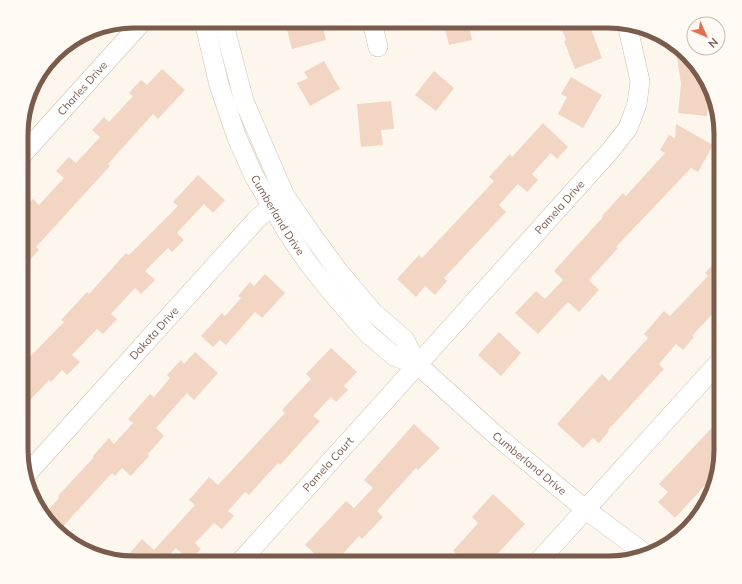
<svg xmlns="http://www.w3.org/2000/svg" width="742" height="584" font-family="Mulish,sans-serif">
  <rect width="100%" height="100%" fill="#fdf6ec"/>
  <!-- building -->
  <path fill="#f3d5c3" d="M 285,21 L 313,21 L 314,26 L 322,24 L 326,40 L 292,49 Z
    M 443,21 L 468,21 L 472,40 L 449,45 Z
    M 559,21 L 588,21 L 602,58 L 575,69 L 564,41 L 566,40 Z
    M 675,44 L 683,49 L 710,87 L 707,116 L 678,113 L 681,84 Z
    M 324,61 L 340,89 L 310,106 L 297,83 L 308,78 L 304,72 Z
    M 162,69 L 185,90 L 158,119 L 153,114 L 108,164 L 110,166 L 36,247 L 39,250 L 22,268 L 22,210 L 33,199 L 39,205 L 64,178 L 56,171 L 69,157 L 76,163 L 100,137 L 92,130 L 104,117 L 109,122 L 133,96 L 129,93 L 141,80 L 147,85 Z
    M 434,71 L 454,88 L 436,111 L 415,95 Z
    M 571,77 L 602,95 L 583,128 L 558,114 L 567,97 L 561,94 Z
    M 391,101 L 394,129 L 381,130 L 383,145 L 361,147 L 357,104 Z
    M 543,123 L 568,147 L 557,159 L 551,153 L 532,174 L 538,180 L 527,192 L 518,184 L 499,205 L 506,212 L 444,278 L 447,281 L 435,295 L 425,286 L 416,297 L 397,279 L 419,255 L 422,258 L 494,181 L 489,177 L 510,154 L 512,157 Z
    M 676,124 L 713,145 L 698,172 L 691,168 L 616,247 L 618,248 L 589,280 L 599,290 L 579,312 L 568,302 L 538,334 L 515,313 L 536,291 L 545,299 L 563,280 L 554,271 L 603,217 L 602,216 L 623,193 L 626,196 L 665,153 L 660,150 L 669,135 L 675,138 Z
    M 198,175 L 225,200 L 213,213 L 204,204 L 177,233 L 184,240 L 172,252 L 168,248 L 145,271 L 155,280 L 141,294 L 135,288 L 111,314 L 117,319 L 103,334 L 97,329 L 72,355 L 80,362 L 67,375 L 62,370 L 51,382 L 49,380 L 21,410 L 21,366 L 64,322 L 61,320 L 87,292 L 89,294 L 126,253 L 129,255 L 178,206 L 173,202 Z
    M 721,256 L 721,305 L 692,336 L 694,337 L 683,350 L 676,344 L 659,364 L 664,369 L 608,430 L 609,431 L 599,443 L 593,438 L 583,448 L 557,424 L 602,374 L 609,381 L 648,338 L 644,334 L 664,311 L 670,316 L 708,276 L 705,273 Z
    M 265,274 L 285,293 L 262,318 L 255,312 L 226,345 L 220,340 L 213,347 L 201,336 L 222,313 L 225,316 L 241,298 L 238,296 L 250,282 L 254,286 Z
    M 499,332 L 521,353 L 501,376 L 478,355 Z
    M 331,348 L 357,372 L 344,386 L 348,390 L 336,402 L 331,397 L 313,416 L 320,421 L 280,465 L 278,463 L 249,495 L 245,492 L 228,511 L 234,516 L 222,529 L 214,523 L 195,543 L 201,549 L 189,561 L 176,548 L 165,560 L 169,563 L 126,563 L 122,562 L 142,539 L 154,550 L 195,505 L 189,500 L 209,477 L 218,485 L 285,413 L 282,410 L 311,379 L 306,374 Z
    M 195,352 L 218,373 L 194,400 L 187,393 L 156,428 L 164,436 L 148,454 L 149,456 L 131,476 L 122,468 L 115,476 L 112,473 L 57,533 L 44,515 L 59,498 L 58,496 L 94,457 L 93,456 L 109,438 L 114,444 L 133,423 L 128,419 L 150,394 L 154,397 L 170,378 L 167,375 L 181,360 L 184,364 Z
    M 721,418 L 721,458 L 717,475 L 711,481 L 710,480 L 675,518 L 658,502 L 668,492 L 659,484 Z
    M 414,424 L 440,448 L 418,470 L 416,468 L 377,511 L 383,517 L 362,539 L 359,536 L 335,563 L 325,563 L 305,545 L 346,501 L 354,508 L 373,488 L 364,480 Z
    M 493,494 L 525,524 L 489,563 L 467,563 L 453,551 L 478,523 L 472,517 Z"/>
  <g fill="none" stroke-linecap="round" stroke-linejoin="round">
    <!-- street casing -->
    <g stroke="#d1beb0" stroke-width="20">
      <g id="street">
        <path id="s1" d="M 204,21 L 219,85 L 237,138 L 254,176 L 287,232 L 308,263 L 332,293 L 367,333 L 394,356 L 418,365 L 499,438 L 585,509 L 647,555"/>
        <path d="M 223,21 L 244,101 L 285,196 L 312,235 L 339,272 L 373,312 L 404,339 L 418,365"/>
        <path d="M 372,21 L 378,47"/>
        <path id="s2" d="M 22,155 L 143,21"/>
        <path id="s3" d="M 26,475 L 256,220 L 281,198"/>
        <path id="s4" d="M 239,563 L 610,151 L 628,128 L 637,104 L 640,81 L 627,24"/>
        <path d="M 537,563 L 721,360"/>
      </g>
    </g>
    <!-- street -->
    <use href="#street" stroke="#fff" stroke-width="19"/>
  </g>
  <g text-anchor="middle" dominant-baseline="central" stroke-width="3.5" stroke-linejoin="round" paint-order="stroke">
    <!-- street labels -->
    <g font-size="11" fill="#7a5c4d" stroke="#fffaf3">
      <text stroke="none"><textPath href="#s2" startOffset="90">Charles Drive</textPath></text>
      <text stroke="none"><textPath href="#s4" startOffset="479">Pamela Drive</textPath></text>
      <text stroke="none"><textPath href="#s1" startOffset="209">Cumberland Drive</textPath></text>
      <text stroke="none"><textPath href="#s3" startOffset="191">Dakota Drive</textPath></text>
      <text stroke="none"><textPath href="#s1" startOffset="567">Cumberland Drive</textPath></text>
      <text stroke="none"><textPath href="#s4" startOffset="133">Pamela Court</textPath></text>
    </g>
  </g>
  <!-- crop -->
  <path d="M0 0H742V584H0ZM134 28H608A106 106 0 0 1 714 134V450A106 106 0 0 1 608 556H134A106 106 0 0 1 28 450V134A106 106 0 0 1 134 28Z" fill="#fffaf3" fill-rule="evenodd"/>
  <path fill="none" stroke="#7a5c4d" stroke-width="5" d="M134 28H608A106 106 0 0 1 714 134V450A106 106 0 0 1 608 556H134A106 106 0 0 1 28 450V134A106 106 0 0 1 134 28Z"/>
  <!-- north arrow -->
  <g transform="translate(706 36) rotate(134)"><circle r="19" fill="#fffaf3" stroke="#cabbb1"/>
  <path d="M0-3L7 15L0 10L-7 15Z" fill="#e76f51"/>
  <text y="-6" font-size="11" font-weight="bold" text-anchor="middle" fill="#7a5c4d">N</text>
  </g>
</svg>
